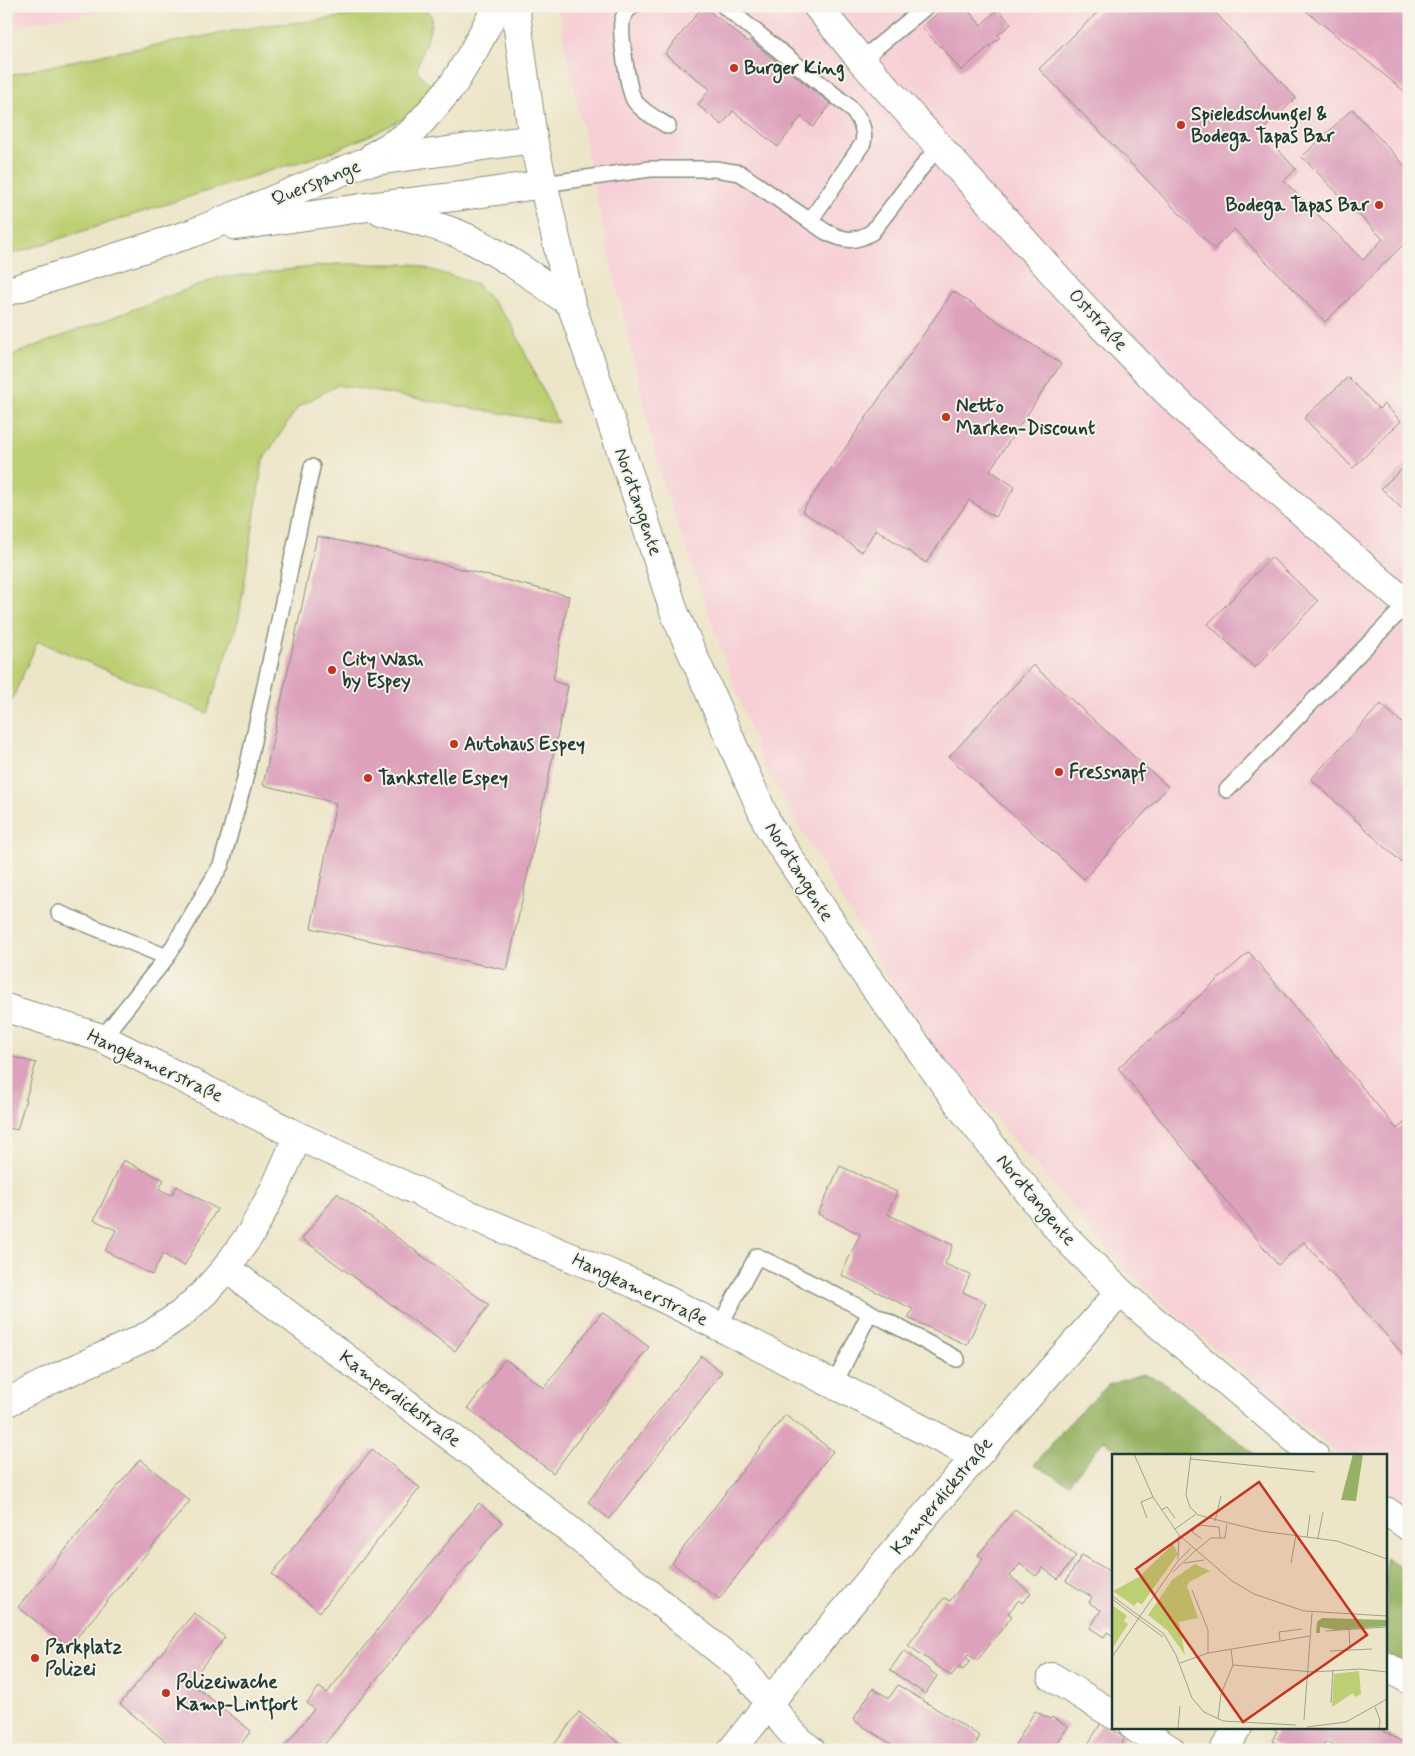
<svg xmlns="http://www.w3.org/2000/svg" width="1415" height="1756" font-family="Mynerve,sans-serif">
  <rect width="100%" height="100%" fill="#f7f3e8"/>
  <filter id="ink" filterUnits="userSpaceOnUse"><feTurbulence type="fractalNoise" baseFrequency=".02" numOctaves="2"/><feDisplacementMap in="SourceGraphic" scale="10" xChannelSelector="R" yChannelSelector="G"/><feConvolveMatrix kernelMatrix="1 2 1 2 8 2 1 2 1" color-interpolation-filters="sRGB"/></filter>
  <filter id="wash" filterUnits="userSpaceOnUse"><feTurbulence type="fractalNoise" baseFrequency=".0096" numOctaves="4" result="noise"/><feDisplacementMap in="SourceGraphic" scale="20" xChannelSelector="R" yChannelSelector="G"/><feGaussianBlur stdDeviation="1.12" result="paint"/><feColorMatrix in="noise" values="0 0 0 0 0 0 0 0 0 0 0 0 0 0 0 0 0 1.4 0 .05"/><feComposite in="paint" operator="in"/></filter>
  <g filter="url(#wash)">
    <rect width="100%" height="100%" fill="#ede5c8"/>
    <!-- built -->
    <path fill="#f7cfd5" d="M 18,6 L 137,6 L 14,25 Z
      M 557,6 L 1409,6 L 1409,1505 L 1386,1491 L 1386,1455 L 1338,1455 L 1124,1269 L 915,1024 L 761,761 L 661,478 L 602,224 Z"/>
    <!-- green -->
    <path fill="#bccf72" stroke="#6e8653" d="M 418,6 C 423,8 429,11 431,16 C 435,25 418,57 417,70 L 422,77 L 435,88 L 419,107 L 403,119 L 373,134 L 327,154 L 269,171 L 6,256 L 6,76 L 95,56 L 267,25 L 313,21 Z
      M 337,264 L 413,264 L 477,284 L 511,323 L 558,423 L 337,385 L 298,407 L 263,460 L 239,618 L 207,713 L 38,641 L 6,713 L 6,357 L 217,278 Z"/>
    <!-- forest -->
    <path fill="#95b264" stroke="#5a784c" d="M 1142,1374 L 1162,1381 L 1256,1455 L 1125,1455 L 1104,1440 L 1069,1484 L 1034,1465 L 1070,1422 L 1108,1385 Z
      M 1386,1557 L 1409,1574 L 1409,1667 L 1386,1653 Z"/>
    <g id="blocks">
      <!-- building -->
      <path fill="#dda1bc" d="M 703,6 L 748,42 L 750,40 L 831,104 L 813,127 L 801,117 L 778,147 L 733,111 L 722,125 L 698,105 L 710,89 L 665,54 Z
        M 946,6 L 964,6 L 981,25 L 998,9 L 1011,24 L 998,35 L 1000,37 L 961,71 L 941,46 L 940,47 L 922,27 Z
        M 1104,6 L 1209,6 L 1296,98 L 1261,132 L 1296,169 L 1284,181 L 1363,260 L 1383,239 L 1302,157 L 1352,109 L 1409,170 L 1409,239 L 1325,322 L 1234,229 L 1214,249 L 1039,69 Z
        M 1300,6 L 1409,6 L 1409,95 Z
        M 953,291 L 1061,364 L 990,470 L 1015,487 L 995,517 L 969,500 L 926,563 L 876,529 L 862,552 L 802,511 Z
        M 1348,377 L 1379,409 L 1384,404 L 1401,421 L 1353,468 L 1304,418 Z
        M 1409,463 L 1409,516 L 1381,488 Z
        M 317,536 L 410,556 L 569,596 L 553,681 L 568,686 L 507,970 L 311,928 L 336,803 L 263,785 Z
        M 1271,557 L 1318,601 L 1255,668 L 1208,624 Z
        M 1033,665 L 1168,787 L 1084,879 L 949,757 Z
        M 1381,704 L 1409,729 L 1409,869 L 1311,779 Z
        M 1249,952 L 1397,1129 L 1409,1119 L 1409,1361 L 1304,1242 L 1278,1265 L 1118,1068 Z
        M 6,1055 L 36,1063 L 17,1130 L 6,1127 Z
        M 123,1160 L 164,1180 L 159,1189 L 172,1195 L 177,1186 L 217,1209 L 184,1266 L 163,1254 L 152,1275 L 105,1251 L 116,1230 L 94,1220 Z
        M 840,1166 L 897,1192 L 887,1214 L 953,1245 L 945,1264 L 970,1275 L 963,1292 L 986,1303 L 967,1345 L 908,1318 L 913,1309 L 841,1275 L 860,1234 L 818,1214 Z
        M 337,1193 L 489,1305 L 455,1351 L 302,1239 Z
        M 602,1312 L 649,1347 L 553,1473 L 468,1408 L 505,1359 L 544,1388 Z
        M 701,1356 L 722,1372 L 609,1519 L 588,1502 Z
        M 785,1415 L 833,1451 L 719,1599 L 672,1563 Z
        M 372,1449 L 420,1488 L 320,1612 L 272,1574 Z
        M 140,1459 L 190,1501 L 69,1647 L 18,1607 Z
        M 479,1503 L 502,1522 L 320,1750 L 282,1750 L 314,1709 L 307,1703 L 319,1687 L 327,1693 Z
        M 1015,1509 L 1076,1556 L 1058,1579 L 1043,1568 L 1036,1576 L 1020,1564 L 1010,1576 L 1031,1593 L 1022,1603 L 1019,1600 L 1008,1613 L 1012,1616 L 977,1661 L 968,1654 L 966,1657 L 970,1661 L 963,1670 L 958,1667 L 951,1676 L 908,1645 L 944,1598 L 950,1601 L 983,1559 L 978,1555 Z
        M 1082,1555 L 1114,1574 L 1114,1636 L 1107,1632 L 1104,1637 L 1090,1628 L 1101,1610 L 1089,1603 L 1092,1597 L 1066,1581 Z
        M 194,1613 L 225,1637 L 190,1682 L 251,1731 L 236,1750 L 176,1750 L 120,1704 Z
        M 904,1650 L 937,1676 L 925,1694 L 890,1670 Z
        M 898,1685 L 980,1736 L 972,1750 L 901,1750 L 853,1720 L 873,1688 L 889,1698 Z
        M 1035,1711 L 1050,1719 L 1052,1717 L 1068,1726 L 1053,1750 L 1024,1750 L 1015,1745 Z
        M 579,1712 L 628,1750 L 550,1750 Z
        M 1101,1723 L 1125,1737 L 1118,1750 L 1085,1749 Z
        M 1271,1727 L 1377,1727 L 1409,1746 L 1407,1750 L 1336,1750 L 1337,1748 L 1326,1742 L 1321,1750 L 1296,1750 L 1291,1746 L 1287,1750 L 1272,1741 L 1277,1731 Z"/>
    </g>
  </g>
  <g filter="url(#ink)">
    <use href="#blocks" fill-opacity="0" stroke="#86917e" stroke-width="1"/>
    <g fill="none" stroke-linecap="round" stroke-linejoin="round">
      <!-- lane casing -->
      <g stroke="#86917e" stroke-width="18">
        <path id="lane" d="M 633,6 C 627,10 623,15 622,22 C 620,35 628,89 634,100 C 641,111 657,119 668,126
          M 724,6 L 847,105 C 858,116 866,126 863,143 L 810,221
          M 861,60 L 927,6
          M 544,184 L 650,169 L 715,169 L 740,173 L 826,232 C 845,241 854,243 872,232 L 939,145
          M 1227,790 L 1407,604
          M 59,913 L 167,957
          M 102,1038 L 167,957 L 221,865 L 244,783 L 312,467
          M 719,1327 L 757,1256 L 887,1321 L 957,1359
          M 834,1385 L 870,1312"/>
      </g>
      <!-- street casing -->
      <g stroke="#86917e" stroke-width="30">
        <path id="street" d="M 6,1008 L 102,1038 L 298,1136 L 458,1210 L 635,1284 L 975,1456
          M 226,1268 L 251,1233 L 275,1188 L 298,1136
          M 6,1403 L 51,1380 L 150,1335 L 181,1314 L 204,1293 L 226,1268 L 487,1464 L 724,1654 C 730,1659 737,1664 742,1669 C 766,1695 782,1729 811,1750
          M 1386,1666 L 1409,1680
          M 1052,1677 L 1114,1715
          M 1134,1727 L 1171,1750
          M 1224,1750 L 1238,1727"/>
      </g>
      <!-- secondary casing -->
      <g stroke="#86917e" stroke-width="30">
        <path id="secondary" d="M 515,6 L 533,139
          M 817,6 L 861,60 L 1093,317 L 1163,388 L 1200,423 L 1409,606
          M 732,1750 C 855,1593 988,1442 1120,1292"/>
      </g>
      <!-- primary casing -->
      <g stroke="#86917e" stroke-width="30">
        <path id="primary" d="M 373,156 L 410,134 L 436,105 L 454,83 L 473,52 L 497,6
          M 381,211 C 411,219 443,226 472,240 C 508,258 539,280 571,304
          M 236,226 L 368,207 L 462,196 L 544,184
          M 6,292 L 193,233 L 362,163 L 533,139 L 571,304 L 643,515 L 675,614 L 769,827 L 863,971 L 964,1111 L 1062,1234 L 1120,1292 L 1314,1455
          M 1386,1511 L 1409,1527"/>
      </g>
      <!-- lane -->
      <use href="#lane" stroke="#fff" stroke-width="15"/>
      <!-- street -->
      <use href="#street" stroke="#fff" stroke-width="28"/>
      <!-- secondary -->
      <use href="#secondary" stroke="#fff" stroke-width="28"/>
      <!-- primary -->
      <use href="#primary" stroke="#fff" stroke-width="28"/>
    </g>
  </g>
  <!-- markers -->
  <g fill="#c8321e" stroke="#f7f3e8" stroke-width="2">
    <circle cx="734" cy="68" r="5"/>
    <circle cx="1181" cy="125" r="5"/>
    <circle cx="1379" cy="205" r="5"/>
    <circle cx="946" cy="417" r="5"/>
    <circle cx="332" cy="670" r="5"/>
    <circle cx="454" cy="744" r="5"/>
    <circle cx="1059" cy="772" r="5"/>
    <circle cx="368" cy="778" r="5"/>
    <circle cx="35" cy="1658" r="5"/>
    <circle cx="166" cy="1693" r="5"/>
  </g>
  <g text-anchor="middle" dominant-baseline="central" stroke-width="4" stroke-linejoin="round" paint-order="stroke">
    <!-- poi labels -->
    <g font-size="19" font-weight="bold" fill="#1f3d34" stroke="#f7f3e8" text-anchor="start">
      <text x="744" y="68">Burger King</text>
      <text x="1191" y="114">Spieledschungel &amp;<tspan x="1191" dy="22">Bodega Tapas Bar</tspan></text>
      <text x="1369" y="205" text-anchor="end">Bodega Tapas Bar</text>
      <text x="956" y="406">Netto<tspan x="956" dy="22">Marken-Discount</tspan></text>
      <text x="342" y="659">City Wash<tspan x="342" dy="22">by Espey</tspan></text>
      <text x="464" y="744">Autohaus Espey</text>
      <text x="1069" y="772">Fressnapf</text>
      <text x="378" y="778">Tankstelle Espey</text>
      <text x="45" y="1647">Parkplatz<tspan x="45" dy="22">Polizei</tspan></text>
      <text x="176" y="1682">Polizeiwache<tspan x="176" dy="22">Kamp-Lintfort</tspan></text>
    </g>
    <!-- street labels -->
    <g font-size="19" fill="#1f3d34" stroke="#f7f3e8">
      <text transform="translate(316 183) rotate(-22)">Querspange</text>
      <text transform="translate(1098 320) rotate(47)">Oststraße</text>
      <text transform="translate(638 502) rotate(71)">Nordtangente</text>
      <text transform="translate(799 872) rotate(58)">Nordtangente</text>
      <text transform="translate(155 1066) rotate(25)">Hangkamerstraße</text>
      <text transform="translate(1036 1200) rotate(50)">Nordtangente</text>
      <text transform="translate(640 1290) rotate(25)">Hangkamerstraße</text>
      <text transform="translate(400 1399) rotate(37)">Kamperdickstraße</text>
      <text transform="translate(942 1496) rotate(-50)">Kamperdickstraße</text>
    </g>
  </g>
  <!-- overview -->
  <g transform="translate(1112 1454)">
    <rect width="275" height="275" fill="#ede5c8"/>
    <path d="M 61,90 L 66,100 L 30,150 L 25,148 L 22,152 L 1,137 L 27,123 ZM 83,110 L 98,117 L 77,128 L 75,132 L 86,164 L 67,168 L 73,201 L 55,176 L 36,161 L 60,126 ZM 0,151 L 15,162 L 12,167 L 16,170 L 0,195 ZM 247,217 L 249,240 L 243,243 L 241,239 L 220,253 L 222,220 Z" fill="#bccf72"/>
    <path d="M 241,0 L 251,0 L 244,47 L 229,46 ZM 210,164 L 275,166 L 275,172 L 224,176 L 208,173 L 208,179 L 204,179 L 205,168 Z" fill="#95b264"/>
    <path fill="none" stroke="#9ba28d" stroke-width="1" d="M 22,0 L 41,43 L 67,81 L 120,127 L 142,140 L 192,157 L 275,162M 79,0 L 74,41 L 78,53 L 86,61 L 149,77 L 225,87 L 275,105M 79,5 L 203,18M 49,56 L 55,53 L 63,64M 35,64 L 29,48 L 41,43M 103,67 L 109,42M 63,75 L 84,60M 195,83 L 198,61M 206,84 L 211,58M 90,85 L 80,78 L 86,71 L 107,73 L 108,84M 83,97 L 99,84 L 113,84 L 115,70M 66,105 L 67,82M 72,109 L 92,106M 179,109 L 184,81M 61,118 L 83,97M 80,136 L 96,176 L 96,199M 0,142 L 52,180 L 64,201 L 80,244 L 92,258 L 111,267 L 184,271M 0,145 L 51,183M 237,176 L 238,195M 213,177 L 275,173M 168,186 L 167,178 L 190,175M 119,195 L 121,211M 218,197 L 260,195M 0,203 L 66,107 L 79,94M 68,209 L 96,199 L 198,182M 219,249 L 221,216M 263,253 L 268,266 L 267,275M 106,265 L 109,240 L 121,211 L 201,218 L 248,215 L 275,218M 192,266 L 200,159M 195,273 L 234,268 L 275,245M 66,275 L 68,252"/>
    <path fill="#c8321e" fill-opacity="0.15" stroke="#c8321e" stroke-width="2.5" d="M 147,28 L 255,181 L 131,268 L 24,115 Z"/>
    <rect width="275" height="275" fill="none" stroke="#1f3d34" stroke-width="2.5"/>
  </g>
  <!-- margin -->
  <rect width="1415" height="1756" fill="none" stroke="#f7f3e8" stroke-width="25"/>
</svg>
